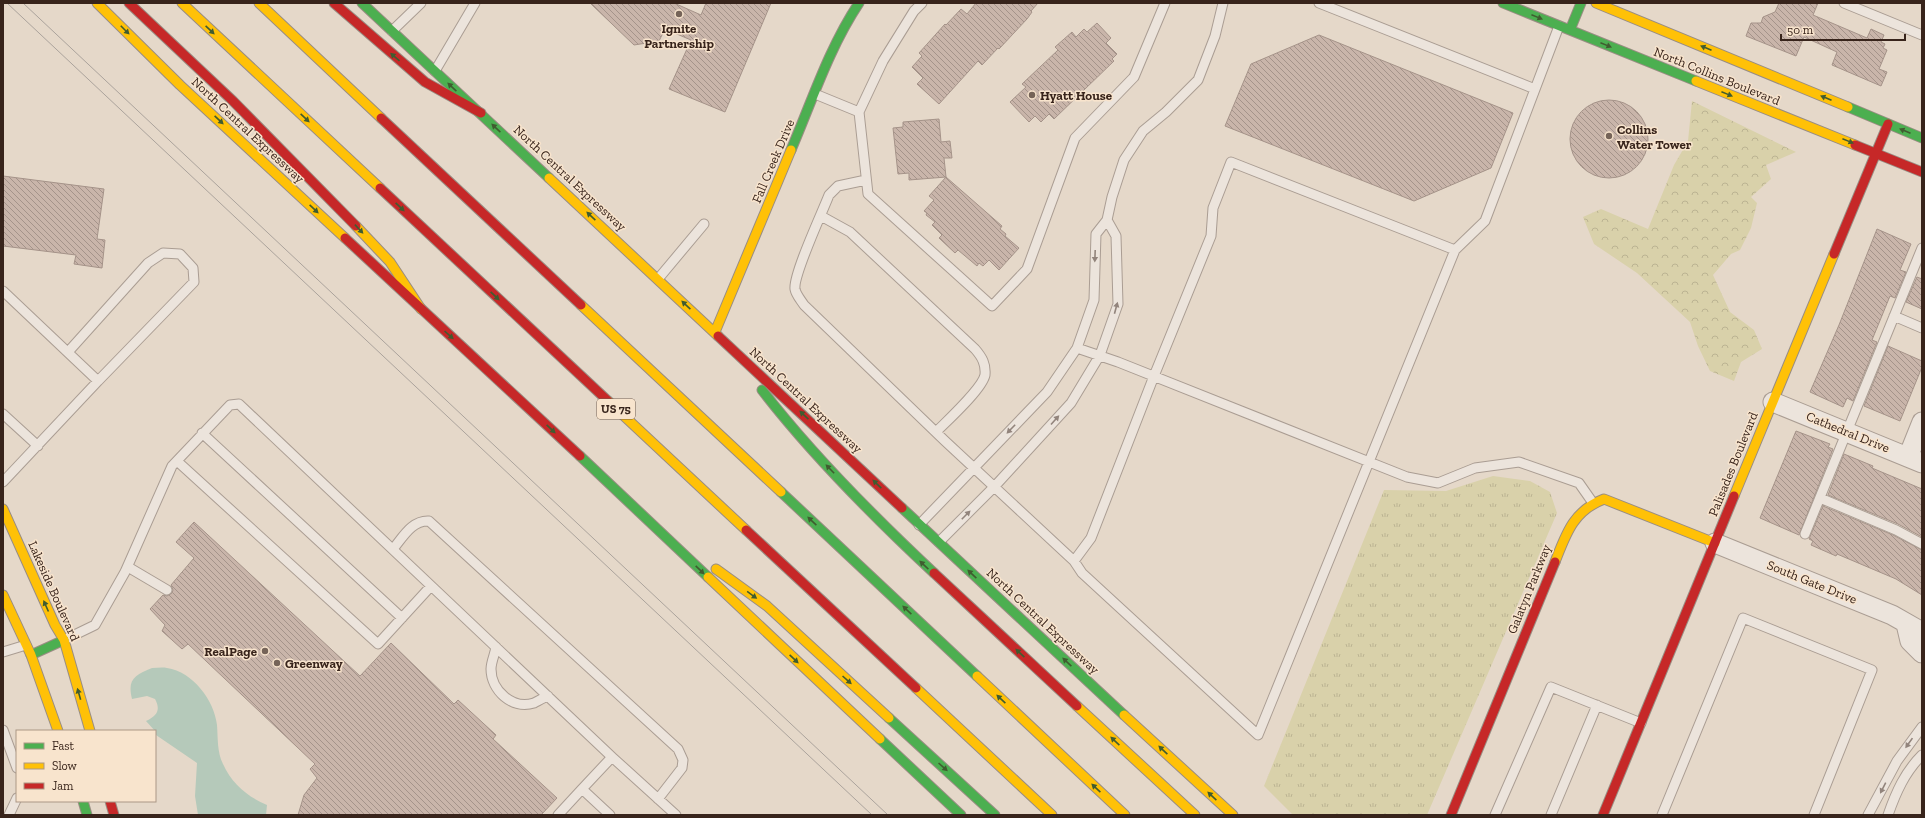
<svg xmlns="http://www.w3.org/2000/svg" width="1925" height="818" font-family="'Zilla Slab',serif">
  <defs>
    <pattern id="grass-tufts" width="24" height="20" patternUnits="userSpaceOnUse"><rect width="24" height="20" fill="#d9d1aa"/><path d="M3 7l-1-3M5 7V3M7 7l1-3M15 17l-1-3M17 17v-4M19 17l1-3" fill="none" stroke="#bbb392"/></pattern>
    <pattern id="forest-crowns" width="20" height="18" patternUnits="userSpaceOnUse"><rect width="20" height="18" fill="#d9d1aa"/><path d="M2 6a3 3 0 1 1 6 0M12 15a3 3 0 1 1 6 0" fill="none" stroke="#bbb392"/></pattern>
    <pattern id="building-back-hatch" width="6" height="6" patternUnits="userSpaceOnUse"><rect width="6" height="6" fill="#c9b5aa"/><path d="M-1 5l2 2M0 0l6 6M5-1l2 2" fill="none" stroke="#a4938a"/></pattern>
  </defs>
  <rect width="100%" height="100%" fill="#e5d8c9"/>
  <!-- grass -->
  <path fill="url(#grass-tufts)" d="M 1493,476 L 1530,481 L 1550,492 L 1557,513 L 1427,815 L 1293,815 L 1264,786 L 1384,490 L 1446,491 Z"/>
  <!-- forest -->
  <path fill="url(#forest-crowns)" d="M 1692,101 L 1796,152 L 1766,165 L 1771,179 L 1751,197 L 1757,203 L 1751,228 L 1740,250 L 1731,254 L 1713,275 L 1730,312 L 1754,330 L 1762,349 L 1741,362 L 1734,381 L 1710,371 L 1698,346 L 1690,322 L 1637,273 L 1594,244 L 1583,217 L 1601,209 L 1648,229 L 1674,165 L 1688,141 Z"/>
  <!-- water -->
  <path fill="#b5c9ba" d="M 152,668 C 157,668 162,667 167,668 C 193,672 214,700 217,725 C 218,738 217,752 223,764 C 232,784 248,797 267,805 L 266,815 L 198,815 L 195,796 L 197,763 L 156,735 L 155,731 L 146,721 C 157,716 161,710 155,699 L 147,696 L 132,699 C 127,679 135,675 152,668 Z"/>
  <!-- building -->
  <path fill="url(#building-back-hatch)" stroke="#a59389" d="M 590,3 L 674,3 L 701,15 L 706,3 L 771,3 L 725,112 L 669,89 L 691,40 L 665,29 L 659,41 L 634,45 Z
    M 976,3 L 1038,3 L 1031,11 L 1032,12 L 1027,19 L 999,49 L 998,48 L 982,65 L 978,61 L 939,104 L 917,84 L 923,78 L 912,67 L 922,56 L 919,53 L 945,24 L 946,25 L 961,9 L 967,14 Z
    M 1779,3 L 1818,3 L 1813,15 L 1867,38 L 1871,29 L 1884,35 L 1881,42 L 1885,44 L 1883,48 L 1887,50 L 1879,69 L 1887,72 L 1881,86 L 1832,65 L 1837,52 L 1804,37 L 1796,56 L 1746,36 L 1751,23 L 1761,23 L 1763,17 L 1775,12 Z
    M 1097,23 L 1111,38 L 1106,43 L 1117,54 L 1112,59 L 1114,61 L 1054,119 L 1049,114 L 1041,122 L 1035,116 L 1029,122 L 1010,102 L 1026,87 L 1022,84 L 1058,50 L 1055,47 L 1072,32 L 1076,37 L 1084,29 L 1087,32 Z
    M 1319,35 L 1513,113 L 1491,168 L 1414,201 L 1225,126 L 1251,64 Z
    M1570 139a39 39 0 1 1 78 0a39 39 0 1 1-78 0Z
    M 939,119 L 941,142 L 950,141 L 952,158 L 944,158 L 946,177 L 909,180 L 909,173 L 898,174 L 893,128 L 903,127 L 903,122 Z
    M 3,176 L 104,189 L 97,239 L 105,240 L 102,268 L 74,264 L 76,255 L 3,246 Z
    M 946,177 L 1002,226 L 1000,229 L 1006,234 L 1005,236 L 1019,248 L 999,270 L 989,260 L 983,266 L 979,263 L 977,266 L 958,250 L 955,253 L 939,238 L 942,235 L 932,225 L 935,222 L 926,215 L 927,213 L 924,211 L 934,200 L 929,196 Z
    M 1877,229 L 1911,244 L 1900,270 L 1906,272 L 1895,298 L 1890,296 L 1872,340 L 1877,342 L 1853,401 L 1847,398 L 1843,407 L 1810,392 L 1839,325 Z
    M 1917,277 L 1922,279 L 1922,309 L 1906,302 Z
    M 1888,346 L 1922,361 L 1922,367 L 1900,421 L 1864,406 Z
    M 1796,431 L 1830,444 L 1828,447 L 1833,449 L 1799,535 L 1760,518 Z
    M 1844,454 L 1873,466 L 1872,468 L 1922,489 L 1922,537 L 1898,524 L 1828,495 Z
    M 1823,506 L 1893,535 L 1922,550 L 1922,595 L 1896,579 L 1837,554 L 1836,556 L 1811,545 L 1813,541 L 1809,539 Z
    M 194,522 L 360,676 L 391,643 L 454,704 L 458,700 L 496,735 L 493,739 L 557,798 L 541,815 L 298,815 L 304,795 L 317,778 L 310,769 L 315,764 L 188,644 L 182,649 L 162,631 L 165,625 L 150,609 L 163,595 L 167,596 L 172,593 L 173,590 L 171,585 L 194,558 L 176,542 Z"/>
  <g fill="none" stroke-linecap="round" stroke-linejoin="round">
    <!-- lane casing -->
    <g stroke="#aa9d93" stroke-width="11">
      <path id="lane" d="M 922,3 L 914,11 L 883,61 L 859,112 L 868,194 L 992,306 L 1027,269 L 1075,138 L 1134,77 L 1165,3
        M 1319,3 L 1535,89
        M 1844,3 L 1922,35
        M 392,31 L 421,3
        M 435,71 L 475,3
        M 815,94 L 859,112
        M 866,180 L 838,186 L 829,195 C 822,213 793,275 795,289 C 796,295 801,300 804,305 L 945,441 L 1074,561
        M 821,216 L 850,232 L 975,349 C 982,357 986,364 985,375 C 982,389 948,420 936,432
        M 1455,250 L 1231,162 L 1213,208 L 1211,236 L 1154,376 L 1091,538 L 1074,561 L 1082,573 L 1258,735 L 1455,250 L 1485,221 L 1559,26
        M 658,279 L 704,224
        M 3,291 L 98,381 L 3,482
        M 1894,316 L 1922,328
        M 1077,348 L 1118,362 L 1407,477 L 1438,483 L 1475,468 L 1519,462 L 1579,483 L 1593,503
        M 68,352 L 148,263 L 163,253 L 180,254 L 193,268 L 194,282 L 98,381
        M 3,414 L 38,446
        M 202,433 L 402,618
        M 177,461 L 378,644 L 431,586
        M 1820,498 L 1896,530 L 1922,544
        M 919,525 L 1047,392 L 1077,348 L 1094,300 L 1096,234 L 1107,220 L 1112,197 L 1124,160 L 1143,131 L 1166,112 L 1198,80 L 1215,36 L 1223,3
        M 1805,534 L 1922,248
        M 939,542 L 995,486 L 1071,403 L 1100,355 L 1118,304 L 1116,236 L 1107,220
        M 393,549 C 403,537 412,520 429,521 L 678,749 L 683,760 L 682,768 L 658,799
        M 128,567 L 167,590
        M 64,640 L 95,625 L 125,572 L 172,466 L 230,405 L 239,404 L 612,757 L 582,789 L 610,815
        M 496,647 C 495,654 491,662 491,669 C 491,690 512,710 534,703 C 538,701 543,698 548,696
        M 3,652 L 26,645
        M 3,730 L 17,768
        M 612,757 L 676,815
        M 9,815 L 17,798
        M 558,815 L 582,789
        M 1495,815 L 1551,687 L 1641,723
        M 1551,815 L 1597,705
        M 1662,815 L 1743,618 L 1872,670 L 1814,815
        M 1868,815 L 1897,761 L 1922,727
        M 1888,815 C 1896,792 1905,772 1922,755"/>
    </g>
    <!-- street casing -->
    <g stroke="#aa9d93" stroke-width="21">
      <path id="street" d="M 1773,402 L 1922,463
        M 1908,457 L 1922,422
        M 1715,543 L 1892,615 L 1922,632
        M 1906,624 L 1910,641 L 1922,653"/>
    </g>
    <!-- fast casing -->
    <g stroke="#998d83" stroke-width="11">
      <path id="fast" d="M 362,3 L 549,178
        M 1503,3 L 1696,81
        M 1570,30 L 1581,3
        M 1848,107 L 1922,138
        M 791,150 C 812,101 829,48 859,3
        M 762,390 C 813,456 873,516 934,573
        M 580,456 L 708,577
        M 781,492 L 977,676
        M 902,508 L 1124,715
        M 31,655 L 64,640
        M 889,718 L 995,815
        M 880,739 L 961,815
        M 83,801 L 87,815"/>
    </g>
    <!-- slow casing -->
    <g stroke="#998d83" stroke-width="11">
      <path id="slow" d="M 97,3 L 180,85 L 345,238
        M 182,3 L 380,188
        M 259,3 L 381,118
        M 1596,3 L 1848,107
        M 1696,81 L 1855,145
        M 549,178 L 718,336
        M 356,226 L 390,262 L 421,309
        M 581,305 L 781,492
        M 715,332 L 791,150
        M 608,401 L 746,530
        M 1734,496 L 1834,254
        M 3,509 L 55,625 L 64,640 L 90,731
        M 1555,562 C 1566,534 1573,511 1604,499 L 1715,543
        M 716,569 L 767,606 L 889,718
        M 708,577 L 880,739
        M 3,595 L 31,655 L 58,731
        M 977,676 L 1125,815
        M 916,688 L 1052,815
        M 1077,706 L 1195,815
        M 1124,715 L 1233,815"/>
    </g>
    <!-- jam casing -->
    <g stroke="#998d83" stroke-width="11">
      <path id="jam" d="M 129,3 L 233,101 L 356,226
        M 334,3 L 425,82 L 481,113
        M 381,118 L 581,305
        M 1855,145 L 1922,172
        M 380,188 L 608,401
        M 345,238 L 580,456
        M 1834,254 L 1888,124
        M 718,336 L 902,508
        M 746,530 L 916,688
        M 934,573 L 1077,706
        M 110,801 L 114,815
        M 1451,815 L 1555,562
        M 1603,815 L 1734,496"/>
    </g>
    <!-- lane -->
    <use href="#lane" stroke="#ece4dc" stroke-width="9"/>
    <!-- street -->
    <use href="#street" stroke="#ece4dc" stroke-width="19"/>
    <!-- fast -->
    <use href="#fast" stroke="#4caf50" stroke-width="9"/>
    <!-- slow -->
    <use href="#slow" stroke="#ffc107" stroke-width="9"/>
    <!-- jam -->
    <use href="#jam" stroke="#c62828" stroke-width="9"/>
    <!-- tram -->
    <path stroke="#aba39c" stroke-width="1" d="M 7,3 L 872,815
      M 23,3 L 888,815"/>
  </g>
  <!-- one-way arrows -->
  <defs><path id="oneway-solid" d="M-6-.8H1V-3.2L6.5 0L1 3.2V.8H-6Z"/></defs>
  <g fill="#405c30">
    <use href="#oneway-solid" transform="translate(1537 17) rotate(22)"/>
    <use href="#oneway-solid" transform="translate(125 30) rotate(45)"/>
    <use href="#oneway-solid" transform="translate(210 30) rotate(43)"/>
    <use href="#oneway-solid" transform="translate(1606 45) rotate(22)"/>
    <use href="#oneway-solid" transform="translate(1706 48) rotate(-157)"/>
    <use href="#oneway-solid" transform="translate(395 57) rotate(-139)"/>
    <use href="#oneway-solid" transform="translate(452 87) rotate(-137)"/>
    <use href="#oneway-solid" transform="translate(1727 94) rotate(22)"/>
    <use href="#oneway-solid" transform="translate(1826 98) rotate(-157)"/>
    <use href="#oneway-solid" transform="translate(305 118) rotate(43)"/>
    <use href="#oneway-solid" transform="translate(219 120) rotate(43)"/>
    <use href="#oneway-solid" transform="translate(496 128) rotate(-137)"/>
    <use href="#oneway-solid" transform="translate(1905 131) rotate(-157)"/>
    <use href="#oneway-solid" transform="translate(1848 141) rotate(22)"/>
    <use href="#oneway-solid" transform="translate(400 207) rotate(43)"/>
    <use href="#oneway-solid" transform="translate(314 209) rotate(43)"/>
    <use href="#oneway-solid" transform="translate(591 216) rotate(-137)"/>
    <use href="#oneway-solid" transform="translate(359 229) rotate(47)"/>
    <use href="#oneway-solid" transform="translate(495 296) rotate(43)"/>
    <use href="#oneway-solid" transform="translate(686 305) rotate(-137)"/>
    <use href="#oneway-solid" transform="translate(449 335) rotate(42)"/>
    <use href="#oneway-solid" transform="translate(804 415) rotate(-137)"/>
    <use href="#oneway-solid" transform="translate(551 429) rotate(43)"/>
    <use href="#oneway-solid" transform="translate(830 469) rotate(-134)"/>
    <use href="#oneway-solid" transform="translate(877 484) rotate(-136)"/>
    <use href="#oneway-solid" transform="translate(812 521) rotate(-137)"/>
    <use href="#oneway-solid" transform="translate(924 565) rotate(-137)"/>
    <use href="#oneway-solid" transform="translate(700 570) rotate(44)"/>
    <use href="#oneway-solid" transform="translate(972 574) rotate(-137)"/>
    <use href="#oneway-solid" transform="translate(752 595) rotate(36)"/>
    <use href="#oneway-solid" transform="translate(46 606) rotate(-114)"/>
    <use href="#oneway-solid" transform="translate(907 610) rotate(-137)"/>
    <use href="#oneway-solid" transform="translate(1020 653) rotate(-137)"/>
    <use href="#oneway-solid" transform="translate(794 659) rotate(43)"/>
    <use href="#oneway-solid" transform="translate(1067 662) rotate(-137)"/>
    <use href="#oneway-solid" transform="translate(847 680) rotate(42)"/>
    <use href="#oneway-solid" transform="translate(79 694) rotate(-106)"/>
    <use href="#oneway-solid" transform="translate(1001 699) rotate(-137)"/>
    <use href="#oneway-solid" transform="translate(1115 741) rotate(-137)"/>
    <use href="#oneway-solid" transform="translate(1163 750) rotate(-137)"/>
    <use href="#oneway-solid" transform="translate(943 767) rotate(42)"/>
    <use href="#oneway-solid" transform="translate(1096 788) rotate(-137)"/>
    <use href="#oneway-solid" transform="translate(1212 796) rotate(-137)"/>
  </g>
  <g fill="#92847c">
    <use href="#oneway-solid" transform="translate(1095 256) rotate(92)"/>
    <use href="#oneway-solid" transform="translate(1116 308) rotate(-75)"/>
    <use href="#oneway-solid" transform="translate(1055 420) rotate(-48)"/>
    <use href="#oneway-solid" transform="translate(1011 429) rotate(134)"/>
    <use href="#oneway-solid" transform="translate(966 515) rotate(-45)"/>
    <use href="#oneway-solid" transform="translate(1909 743) rotate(125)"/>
    <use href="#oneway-solid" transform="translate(1883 788) rotate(117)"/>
  </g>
  <!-- markers -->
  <g fill="#756358" stroke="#f8e4cd" stroke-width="1.5">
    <circle cx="679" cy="14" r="4"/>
    <circle cx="1032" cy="95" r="4"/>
    <circle cx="1609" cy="136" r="4"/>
    <circle cx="265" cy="651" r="4"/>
    <circle cx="277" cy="663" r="4"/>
  </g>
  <g text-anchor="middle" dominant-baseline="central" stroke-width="3" stroke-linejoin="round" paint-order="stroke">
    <!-- shield labels -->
    <rect fill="#f8e4cd" stroke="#725e50" stroke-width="1" x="597" y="399" width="38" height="20" rx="3"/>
    <g font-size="12" font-weight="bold" fill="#38241b">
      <text x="616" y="409">US 75</text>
    </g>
    <!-- poi labels -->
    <g font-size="13" font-weight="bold" fill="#38241b" stroke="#f8e4cd" text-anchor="start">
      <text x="679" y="28" text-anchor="middle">Ignite<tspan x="679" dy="15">Partnership</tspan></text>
      <text x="1040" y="95">Hyatt House</text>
      <text x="1617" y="129">Collins<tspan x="1617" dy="15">Water Tower</tspan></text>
      <text x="257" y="651" text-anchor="end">RealPage</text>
      <text x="285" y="663">Greenway</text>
    </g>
    <!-- street labels -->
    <g font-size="13" fill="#38241b" stroke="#f8e4cd">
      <text transform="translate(1717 76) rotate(22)">North Collins Boulevard</text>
      <text transform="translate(248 130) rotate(43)">North Central Expressway</text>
      <text transform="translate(773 161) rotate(-67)">Fall Creek Drive</text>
      <text transform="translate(570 178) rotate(43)">North Central Expressway</text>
      <text transform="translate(806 400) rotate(43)">North Central Expressway</text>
      <text transform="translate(1848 432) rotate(22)">Cathedral Drive</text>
      <text transform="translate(1733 464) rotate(-68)">Palisades Boulevard</text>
      <text transform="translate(1812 582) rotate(22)">South Gate Drive</text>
      <text transform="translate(1529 589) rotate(-68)">Galatyn Parkway</text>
      <text transform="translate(54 591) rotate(66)">Lakeside Boulevard</text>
      <text transform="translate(1043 621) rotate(43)">North Central Expressway</text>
    </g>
  </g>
  <!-- border -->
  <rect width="1925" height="818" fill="none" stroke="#38241b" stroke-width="8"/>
  <!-- legend -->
  <rect x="16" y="730" width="140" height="72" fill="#f8e4cd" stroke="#ab9786"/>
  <rect x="24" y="743" width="20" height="6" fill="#4caf50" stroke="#ab9786"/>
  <text x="52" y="750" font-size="12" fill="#38241b">Fast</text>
  <rect x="24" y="763" width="20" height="6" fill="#ffc107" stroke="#ab9786"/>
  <text x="52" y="770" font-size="12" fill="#38241b">Slow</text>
  <rect x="24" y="783" width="20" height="6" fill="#c62828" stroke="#ab9786"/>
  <text x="52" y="790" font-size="12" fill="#38241b">Jam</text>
  <!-- scale -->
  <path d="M1781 34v6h124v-6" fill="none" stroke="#38241b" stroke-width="2"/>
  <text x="1787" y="34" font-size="12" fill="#38241b" stroke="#f8e4cd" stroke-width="3" paint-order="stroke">50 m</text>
</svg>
